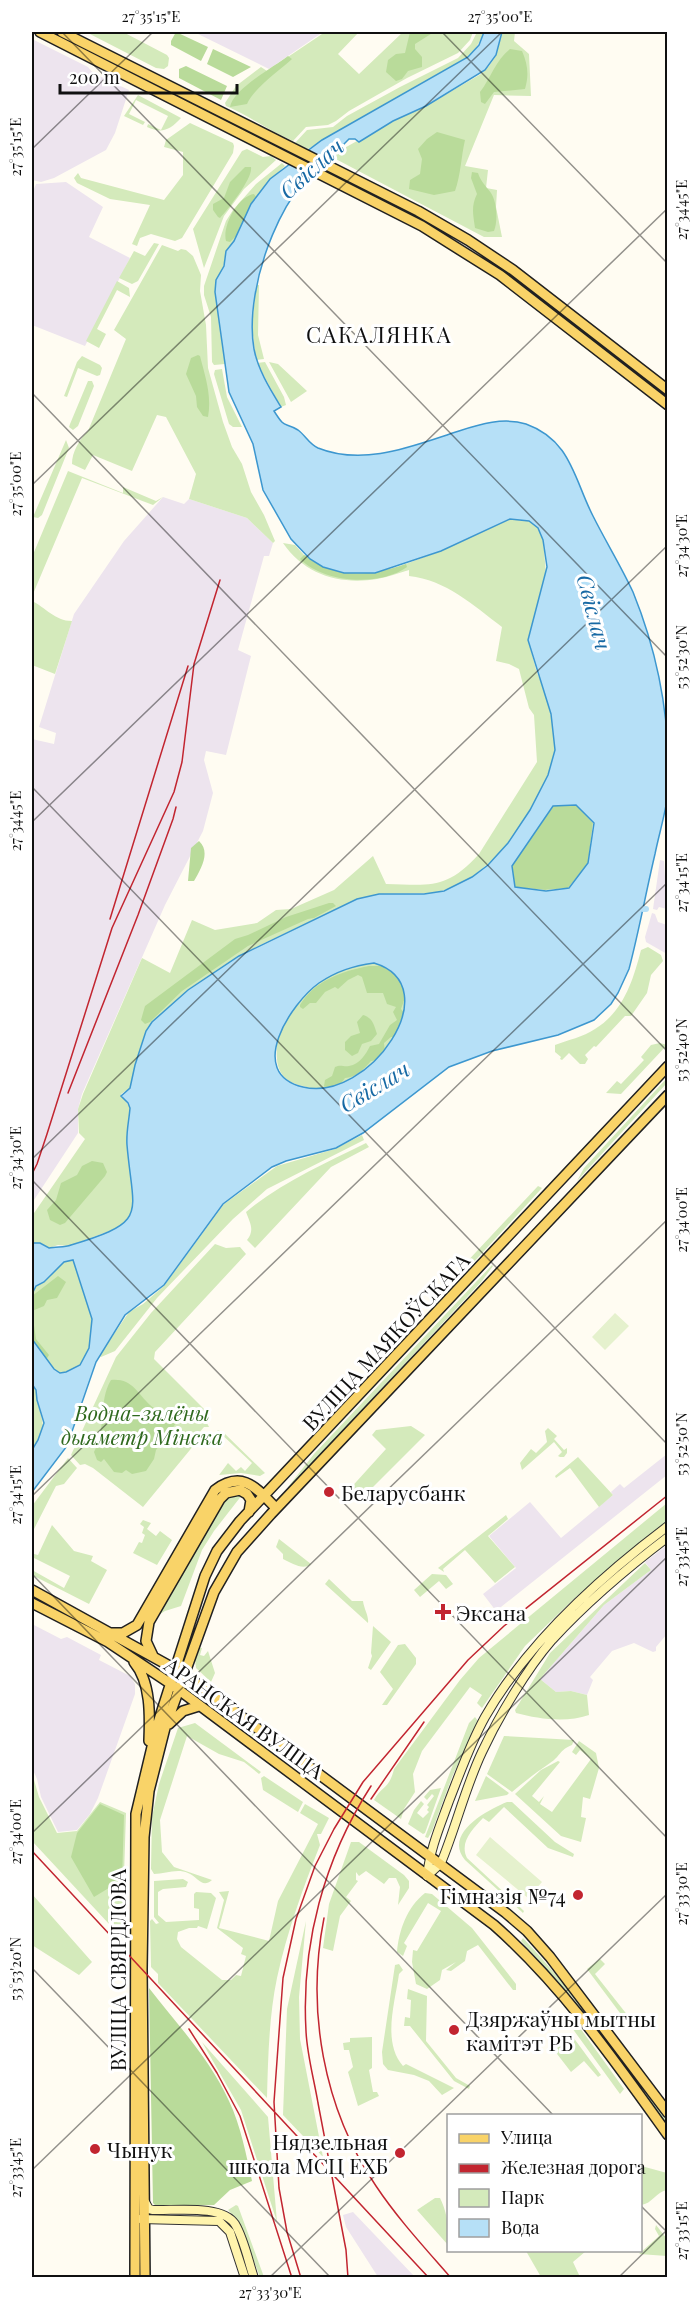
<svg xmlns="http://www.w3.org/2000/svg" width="699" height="2309" font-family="'Playfair Display',serif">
  <rect width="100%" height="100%" fill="#fffcf2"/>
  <!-- industrial -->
  <path fill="#ede4ee" d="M 194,32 L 323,32 L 269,69 Z
    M 32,39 L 88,67 L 93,73 L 129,90 L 115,133 L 106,150 L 54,178 L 41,182 L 32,180 Z
    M 66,182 L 103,207 L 89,237 L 130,258 L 85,346 L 32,325 L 32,194 L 36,184 Z
    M 163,497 L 184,504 L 189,499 L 247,518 L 273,543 L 269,556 L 264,556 L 238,650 L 251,656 L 226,755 L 206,751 L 204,760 L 213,793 L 203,831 L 165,905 L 82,1094 L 78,1109 L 78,1133 L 32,1203 L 32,739 L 54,744 L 56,733 L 39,727 L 74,614 L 124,541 Z
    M 660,860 L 664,861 L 667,909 L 659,907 L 657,910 L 653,909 Z
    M 652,913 L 655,914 L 658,922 L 667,925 L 667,954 L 646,942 L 645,937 Z
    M 667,1454 L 667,1475 L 496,1611 L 483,1594 L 516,1568 L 489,1536 L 530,1502 L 561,1538 L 613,1495 L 611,1492 L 620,1484 L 624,1488 Z
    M 667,1545 L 667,1634 L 656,1647 L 656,1651 L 653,1652 L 634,1643 L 612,1651 L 590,1677 L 593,1680 L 587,1695 L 571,1691 L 556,1692 L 540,1679 L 604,1605 L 651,1570 L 645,1562 Z
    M 32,1624 L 61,1639 L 67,1637 L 101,1655 L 99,1660 L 130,1676 L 135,1684 L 135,1694 L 98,1798 L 90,1814 L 77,1830 L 58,1832 L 41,1797 L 37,1779 L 32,1768 Z
    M 353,2212 L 415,2277 L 378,2277 L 346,2227 L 343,2215 Z"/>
  <!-- green -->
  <path fill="#d4eabb" d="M 86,32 L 123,32 L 167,55 L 169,58 L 168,66 L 164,69 L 156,68 Z
    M 325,32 L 359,32 L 338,54 L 359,74 L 403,32 L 473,32 L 470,40 L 458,53 L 407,78 L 349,111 L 336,121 L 328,125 L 306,127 L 293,141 C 269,131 250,116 226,106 L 225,103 L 236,86 L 261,67 L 267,71 Z
    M 477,32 L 484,32 C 479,43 475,52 464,59 L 308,149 L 295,143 L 307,130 L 333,127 L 347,116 L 400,87 L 458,58 L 471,44 Z
    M 502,32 L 515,32 L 514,41 L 529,54 L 531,96 L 494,95 L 465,166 L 488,170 L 486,188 L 497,190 L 496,207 L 502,237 L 484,237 L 330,156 L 393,121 L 426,106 L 481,74 L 489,66 L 496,56 Z
    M 138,95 L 181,118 C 170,130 162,134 147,127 L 148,124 L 161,130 L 168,116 L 136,100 L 129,114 L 145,122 L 143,125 L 124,116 Z
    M 190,123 L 233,143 L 234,146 L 233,153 L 182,238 L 175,241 L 151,234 L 140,238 L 137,246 L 132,244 L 150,205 L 110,199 L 77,183 L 74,178 L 78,173 L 81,178 L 164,200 L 183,175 L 183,152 L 164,147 L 166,140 Z
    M 247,149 L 263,157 L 271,156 L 276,160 L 244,189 L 224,216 L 204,268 L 193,229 L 242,151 Z
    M 282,163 L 285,166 L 266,184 L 251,204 L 234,241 L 226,251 L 223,269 L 216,280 L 215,292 L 225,364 L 214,365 L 212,362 L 211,317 L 204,295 L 204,286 L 226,221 L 233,210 L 256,184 Z
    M 154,243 L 159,244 L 138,281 L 132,284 L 119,278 L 134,251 L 145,256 Z
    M 162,245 L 178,251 L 181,249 L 186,250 L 193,256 L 201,275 L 200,291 L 206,325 L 208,368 L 223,422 L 232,447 L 242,464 L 251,492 L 264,515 L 275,541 L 273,543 L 247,518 L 189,499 L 196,474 L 166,417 L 157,415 L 132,471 L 93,455 L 85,470 L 72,464 C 72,452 79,440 88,431 L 126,339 L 114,330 Z
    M 117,281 L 129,288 L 130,297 L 117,290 L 97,329 L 106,334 L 99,348 L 86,341 Z
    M 256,285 L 259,285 L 258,335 L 264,359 L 256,360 L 252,327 Z
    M 82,356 L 100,365 L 102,368 L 100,375 L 97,376 L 78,368 L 67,397 L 64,396 L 77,362 Z
    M 265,362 L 284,397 L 286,405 L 281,407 L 257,363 Z
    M 269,362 L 278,364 L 307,391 L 291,402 Z
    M 222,369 L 227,397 L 242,427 L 233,427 L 229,424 L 214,374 L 215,370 Z
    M 88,381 L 92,381 L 94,386 L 78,426 L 73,430 L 69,427 L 70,424 Z
    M 66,440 L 69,448 L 42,515 L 38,518 L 33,517 Z
    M 68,471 L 123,493 L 123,487 L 156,501 L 163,497 L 153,505 L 82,478 L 33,594 L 32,557 Z
    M 510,519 L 530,521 L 538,528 L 543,540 L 546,573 L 528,640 L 537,673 L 546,693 L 555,735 L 555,750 L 548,775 L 530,810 L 518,830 L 497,856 L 472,877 L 454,887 L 434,893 L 379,894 L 357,899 L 250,950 L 188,990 L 148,1027 L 135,1065 L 130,1088 L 121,1094 L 130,1108 L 127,1142 L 134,1198 L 131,1216 L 124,1224 L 112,1230 L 69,1246 L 58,1245 L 49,1248 L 40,1243 L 33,1244 L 32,1216 L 85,1139 L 79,1133 L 78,1109 L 83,1094 L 142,958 L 170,973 L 192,920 L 215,930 L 257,923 L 276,910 L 291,909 L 334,890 L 373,856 L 386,884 C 431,885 446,890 479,854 L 537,762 L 534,715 L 529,708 L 519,669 L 509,664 L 496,661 L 502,627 C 473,605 446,580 409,576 L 409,570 C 398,573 388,577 377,579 C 340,585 305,575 283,543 L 295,545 L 304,555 L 392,569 L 441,551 Z
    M 32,601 C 45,607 55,621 72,621 L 55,674 L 32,665 Z
    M 648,947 L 661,955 L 663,961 L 651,975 L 647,993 L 631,1016 L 625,1016 L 596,1047 L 594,1046 L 585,1055 L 588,1059 L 585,1064 L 580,1064 L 569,1053 L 562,1060 L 560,1059 L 561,1057 L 555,1052 L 555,1045 C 568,1040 583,1037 595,1029 C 623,1012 633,981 641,950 Z
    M 374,963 C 389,968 397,975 402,990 C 415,1033 364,1079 325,1089 C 318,1090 310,1088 303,1086 C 288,1083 278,1075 277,1059 C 273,1024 302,993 330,975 C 344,967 359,965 374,963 Z
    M 660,1043 L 667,1045 L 621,1094 L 606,1093 L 617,1081 L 621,1084 L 644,1060 L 641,1057 L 651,1045 Z
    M 667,1078 L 667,1083 L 577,1181 L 584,1168 Z
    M 362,1135 L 364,1140 L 267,1189 L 233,1219 L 157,1298 L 115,1351 L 101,1357 L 99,1356 L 129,1312 L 143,1304 L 164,1286 L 224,1204 L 277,1166 L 335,1149 Z
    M 366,1143 L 369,1147 L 331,1167 L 255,1248 L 247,1240 C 255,1230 250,1223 246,1212 C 282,1182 324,1164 366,1143 Z
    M 538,1186 L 542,1188 L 449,1289 L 446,1286 L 447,1283 Z
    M 215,1244 L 226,1248 L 240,1247 L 246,1254 L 155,1352 L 154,1359 L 210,1415 L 211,1419 L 207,1423 L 209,1427 L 204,1427 L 193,1440 L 194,1445 L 143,1507 L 93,1468 L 85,1464 L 80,1465 L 71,1455 L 116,1357 L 151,1313 Z
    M 73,1259 L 89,1304 L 92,1319 L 91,1335 L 89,1348 L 80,1365 L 66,1372 L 60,1373 L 54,1369 L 32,1339 L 32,1294 L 36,1286 L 44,1282 L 63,1262 Z
    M 492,1265 L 493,1266 L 482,1281 L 290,1487 L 288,1487 L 314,1454 Z
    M 32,1384 C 37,1390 36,1395 38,1403 C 43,1427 48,1427 32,1450 Z
    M 411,1426 L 425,1435 L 373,1487 L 376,1490 L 372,1495 L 347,1492 L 386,1449 L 372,1435 L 376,1430 Z
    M 548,1428 L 557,1436 L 554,1439 L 564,1450 L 567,1448 L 567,1453 L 564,1457 L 560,1457 L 558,1456 L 562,1452 L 554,1442 L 522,1470 L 520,1463 L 531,1449 L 536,1453 L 547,1442 L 545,1431 Z
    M 217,1430 L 223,1432 L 265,1473 L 260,1476 L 241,1473 L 219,1475 L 228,1463 L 236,1471 L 241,1467 L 245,1471 L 252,1463 Z
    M 578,1457 L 613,1495 L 599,1507 L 570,1468 L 556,1478 L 555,1476 Z
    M 68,1458 L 77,1468 L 64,1484 L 56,1486 L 32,1533 L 32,1506 Z
    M 237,1494 L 242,1495 L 214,1531 L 202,1550 L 181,1606 L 165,1611 L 157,1616 L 223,1501 L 229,1496 Z
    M 667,1503 L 667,1522 L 576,1597 L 525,1646 L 482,1708 L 477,1703 L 482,1695 L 470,1687 L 422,1751 L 413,1774 L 415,1792 L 404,1809 L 401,1819 L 374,1800 C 382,1785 389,1790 394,1769 L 460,1680 L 479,1658 Z
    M 506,1515 L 508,1519 L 488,1536 L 515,1567 L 495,1583 L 465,1550 L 443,1569 L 444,1572 L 438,1568 Z
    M 143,1520 L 151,1523 L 147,1529 L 156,1536 L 160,1531 L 172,1540 L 157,1565 L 133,1553 L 139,1542 L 142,1543 L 145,1535 L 142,1533 L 144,1527 L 140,1524 Z
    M 52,1525 L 74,1551 L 93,1556 L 91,1561 L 107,1570 L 89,1604 L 32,1575 L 32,1570 L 64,1588 L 70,1576 L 32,1557 L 34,1554 L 38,1555 Z
    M 279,1539 L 311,1564 C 303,1571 292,1563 283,1559 L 283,1554 L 276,1547 Z
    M 645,1563 L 651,1570 L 604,1605 L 540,1679 L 556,1692 L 571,1691 L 587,1695 L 589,1715 C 566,1723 539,1719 516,1713 L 515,1710 L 550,1653 Z
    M 432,1574 L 446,1575 L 453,1584 L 446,1589 L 439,1581 L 420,1597 L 414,1590 Z
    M 329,1579 L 352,1601 L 363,1601 C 364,1609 369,1616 368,1623 L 325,1584 Z
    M 373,1626 L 391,1642 L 371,1670 L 368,1668 L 372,1656 L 371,1653 Z
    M 405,1644 L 416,1658 L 416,1664 L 387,1705 L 382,1705 L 393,1689 L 380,1672 L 398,1645 Z
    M 200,1648 L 202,1648 L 200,1655 L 204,1656 L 208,1651 L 215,1673 L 211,1682 L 196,1668 L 195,1660 Z
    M 207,1699 L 318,1781 L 317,1781 L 219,1712 L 205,1701 Z
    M 475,1717 L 478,1721 L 452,1777 L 432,1831 L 428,1838 L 425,1837 L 469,1723 Z
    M 195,1723 L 261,1772 L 259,1774 L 244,1762 L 219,1754 L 187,1736 L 160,1820 L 162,1852 L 174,1867 L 212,1880 C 202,1889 198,1877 188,1873 C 177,1868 165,1874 154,1874 L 151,1869 L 152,1817 L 159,1784 L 178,1728 Z
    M 504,1736 L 574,1740 L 572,1745 C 559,1750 560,1757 550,1763 C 537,1772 525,1781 512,1792 L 487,1774 Z
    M 579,1741 L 596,1753 L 599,1768 L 590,1799 L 583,1797 L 581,1817 L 586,1818 L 581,1842 L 561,1836 L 515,1794 L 541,1770 L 558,1761 L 560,1762 L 532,1796 L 539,1802 L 544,1796 L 540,1804 L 552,1812 L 591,1759 L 580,1750 L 576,1755 L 572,1752 Z
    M 32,1773 L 39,1797 L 57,1833 L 77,1831 L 100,1802 L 126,1813 L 122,1938 L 32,1841 Z
    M 264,1776 L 303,1802 L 298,1812 L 263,1790 L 261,1778 Z
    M 486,1776 L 509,1793 L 507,1795 L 475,1801 Z
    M 441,1788 L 425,1833 L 423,1834 L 408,1824 L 414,1810 L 421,1801 L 424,1804 L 417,1813 L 423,1818 L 429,1812 L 427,1810 L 429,1807 L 427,1805 L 434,1796 L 432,1794 L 427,1800 L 424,1797 L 430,1790 Z
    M 507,1802 L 512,1802 L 555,1842 L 574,1854 L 573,1857 L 548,1848 L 504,1807 L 489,1822 L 483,1818 C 473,1829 459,1842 467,1858 L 524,1911 L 523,1913 L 465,1860 C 443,1834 487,1810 507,1802 Z
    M 305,1804 L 329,1818 L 321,1834 L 317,1834 L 320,1845 C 303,1888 287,1932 277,1978 C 269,2016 268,2059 267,2098 L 158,1983 L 158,1974 L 151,1967 L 150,1921 L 152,1919 L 156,1924 L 159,1923 L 154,1917 L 154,1881 L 183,1879 L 188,1882 L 186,1887 L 163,1889 L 158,1892 L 158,1915 L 166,1922 L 199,1920 L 199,1909 L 194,1908 L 194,1894 L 196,1892 L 211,1893 L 216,1898 L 207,1929 L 198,1926 L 197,1928 L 189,1928 L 178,1932 L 177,1939 L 181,1947 L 222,1980 L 231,1980 L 236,1975 L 241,1976 L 246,1956 L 241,1954 L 243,1948 L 217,1928 L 224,1900 L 219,1892 L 229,1891 L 219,1928 L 269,1941 L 278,1901 L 318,1824 L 300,1813 Z
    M 351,1842 L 359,1842 L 404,1875 L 409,1881 L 409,1888 L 398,1905 L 400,1887 L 396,1878 L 389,1878 L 384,1884 L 366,1871 L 359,1876 L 356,1872 L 356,1880 L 358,1881 L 346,1897 L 351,1901 L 340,1916 L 333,1951 L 323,1948 L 329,1904 Z
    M 425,1893 L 432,1894 L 472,1928 L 516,1984 L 516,1990 L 513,1990 L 478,1945 L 467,1951 L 465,1961 L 451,1971 L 446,1970 L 456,1962 L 442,1970 L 440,1980 L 427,1989 L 416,1984 L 412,1962 L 413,1950 L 417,1951 L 441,1911 L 428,1903 L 404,1943 L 407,1946 L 403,1956 L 397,1952 C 399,1930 407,1907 425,1893 Z
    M 32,1894 L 92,1962 L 79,1975 L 32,1945 Z
    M 306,1921 L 299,1997 L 300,2039 L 323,2157 L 283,2115 L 287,2009 Z
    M 523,1938 C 577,1995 621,2058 667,2121 L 667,2126 L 573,1998 L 521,1941 Z
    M 600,1959 L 605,1964 L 595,1974 L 636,2026 L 632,2029 L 587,1969 Z
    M 399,1964 L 403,1970 L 399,1974 C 395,2003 382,2042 403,2066 L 406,2064 L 454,2088 L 442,2095 L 429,2081 L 414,2075 L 388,2070 L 383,2064 L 382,2052 L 395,1965 Z
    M 408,1989 L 427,1996 L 426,2041 L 456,2078 L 470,2086 L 469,2089 L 454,2081 L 410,2026 L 404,2026 L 405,2017 L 410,2018 L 411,2000 L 407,1999 Z
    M 570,2020 L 575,2021 L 624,2089 L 620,2094 L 567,2021 Z
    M 372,2037 L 372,2068 L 369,2070 L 373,2092 L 377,2092 L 379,2096 L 358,2106 L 348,2072 L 353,2067 L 349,2050 L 344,2050 L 343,2043 L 350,2042 L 350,2038 Z
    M 573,2037 L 601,2075 L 598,2077 L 584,2061 L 571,2072 L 554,2050 Z
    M 202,2042 L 268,2117 L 277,2222 L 241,2110 Z
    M 645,2167 L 667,2173 L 667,2190 C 657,2191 652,2204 641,2205 L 641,2169 Z
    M 435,2198 L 440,2198 C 447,2212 450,2230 448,2245 L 417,2210 Z
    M 236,2205 L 238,2206 L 264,2277 L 260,2277 L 239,2222 L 228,2210 Z
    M 656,2225 L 667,2239 L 667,2256 L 639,2254 L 659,2236 L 655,2229 Z
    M 526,2251 L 586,2251 L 573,2262 L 580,2277 L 541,2277 Z"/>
  <!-- forest -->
  <path fill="#b9db9a" d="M 176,32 L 208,47 L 201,61 L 171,45 L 171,41 Z
    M 410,32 L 434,32 L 415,44 L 415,49 L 422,57 L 422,67 L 408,71 L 402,79 L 396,81 L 386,72 L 388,60 L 396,54 L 405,53 Z
    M 213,49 L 251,67 L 233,77 L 207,64 Z
    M 510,49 L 522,51 C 528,65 529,75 525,89 L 494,92 L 485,104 L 481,102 L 480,92 C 491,78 495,61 510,49 Z
    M 288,56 L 292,59 C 280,70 254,88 247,104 L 230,107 C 233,89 274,67 288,56 Z
    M 186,66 L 227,86 L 221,100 L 179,78 L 179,69 Z
    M 437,132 L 465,140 C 461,157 461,174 455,191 L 434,195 L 409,189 L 410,180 L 420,174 L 422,159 L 418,149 L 427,139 Z
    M 245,167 L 251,167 C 253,178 229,208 220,218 L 218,217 L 213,210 L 213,204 L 224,198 L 230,182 Z
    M 472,172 L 478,173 C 481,182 486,186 491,193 C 497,202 498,221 494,231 L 488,232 L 475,228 C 473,214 471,206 477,194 L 471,178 Z
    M 254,194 L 256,197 L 236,236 L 230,242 L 226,241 C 222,226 238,196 254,194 Z
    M 198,355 L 200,356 C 205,376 212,395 208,417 L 203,416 L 197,407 L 196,396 L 186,374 L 191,358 Z
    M 304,555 C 336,580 371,576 406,564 L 407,567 C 379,587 324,583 300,559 Z
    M 554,805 L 576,805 L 593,823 L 588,863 L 568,888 L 545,890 L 515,887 L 512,866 Z
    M 199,841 C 211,852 201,869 194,881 L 188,881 L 191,848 Z
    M 329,903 L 333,903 L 336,906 L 314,918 L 308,919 L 248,946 L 182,991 L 150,1022 L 145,1024 L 141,1020 L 145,1006 L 235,939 L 248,935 L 286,917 Z
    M 369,966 L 382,966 L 398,976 L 406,995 L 401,1009 L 405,1014 L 404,1018 L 400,1021 L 398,1037 L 391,1037 L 384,1043 L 385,1053 L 378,1060 L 371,1061 C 364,1069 355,1078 345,1078 L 340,1085 L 327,1091 L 324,1086 L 325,1080 L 332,1076 L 335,1067 C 341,1064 343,1067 349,1066 C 360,1064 366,1054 370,1046 L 379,1044 L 390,1025 L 397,1020 L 393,1012 L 396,1007 L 387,1004 L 383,993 L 367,993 L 362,977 L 358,975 L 348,980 L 338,989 L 335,987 L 325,992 L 316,1003 L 310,1003 L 303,1009 L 300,1007 L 300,1005 C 314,981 342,971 369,966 Z
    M 363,1015 C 373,1018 374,1025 377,1034 L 371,1041 L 362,1044 L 358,1053 L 352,1056 L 345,1050 L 345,1042 L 351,1036 L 360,1033 L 357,1022 Z
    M 92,1161 L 103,1163 L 107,1172 L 105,1176 L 65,1223 L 60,1225 L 50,1220 L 47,1210 L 56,1200 L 61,1183 L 77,1175 L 82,1166 Z
    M 58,1276 L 66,1282 L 57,1298 L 47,1300 L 44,1306 L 32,1311 L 36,1339 L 49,1355 L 46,1360 L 32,1342 L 32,1296 Z
    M 111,1380 C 132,1378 137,1393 150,1405 C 159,1414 171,1407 177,1422 L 156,1450 L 154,1459 L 146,1471 L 132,1474 L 126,1470 L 122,1473 L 114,1472 L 104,1459 L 101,1462 L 97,1460 L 94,1452 C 107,1428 98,1401 111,1380 Z
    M 100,1804 L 124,1815 L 122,1880 L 94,1897 L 71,1857 L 77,1833 Z
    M 149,1988 C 177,2024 210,2059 229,2101 C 241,2126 246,2155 252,2181 L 230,2190 L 214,2205 L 156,2206 L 153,2203 Z"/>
  <!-- pitch -->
  <path fill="#e5f1cd" d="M 615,1313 L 629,1326 L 605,1350 L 592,1337 Z
    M 490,1837 L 542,1882 L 528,1898 L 476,1855 Z"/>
  <!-- water -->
  <path fill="#b6e0f7" stroke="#3d97cf" stroke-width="1.5" fill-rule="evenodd" d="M 484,32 L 502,32 L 496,55 L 485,70 L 426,106 L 393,121 L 359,142 L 355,139 L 349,139 L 344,144 L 344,149 C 284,174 243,287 254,349 C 258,370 270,389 281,407 L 274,411 C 286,430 283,421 298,430 C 305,435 309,444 318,448 C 365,467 415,445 459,431 C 480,424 504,417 526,424 C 571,440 574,479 593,516 C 606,542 621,566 633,592 C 659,656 671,723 668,792 C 666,812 659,834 655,854 C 646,892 639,931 629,969 L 618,993 L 611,1004 L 594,1020 L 558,1035 L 492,1051 L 449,1067 L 363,1133 L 336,1148 L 286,1161 L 272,1167 L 223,1204 L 164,1285 L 125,1315 L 96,1362 L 67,1446 L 32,1492 L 32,1450 L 38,1440 L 44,1423 L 37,1400 L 36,1390 L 32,1384 L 32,1339 L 54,1369 L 60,1373 L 66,1372 L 80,1365 L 89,1348 L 92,1319 L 73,1260 L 64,1262 L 44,1282 L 36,1286 L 32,1294 L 32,1243 L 40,1243 L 49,1248 C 56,1246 64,1248 71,1245 C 150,1221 133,1216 127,1145 C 126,1132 129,1121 130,1108 L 128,1103 L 121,1096 L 130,1088 L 135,1065 L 146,1031 L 152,1022 L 188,990 L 239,956 L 357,899 L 379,894 L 424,894 L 444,891 L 472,877 L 488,865 L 508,843 L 530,810 L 548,775 L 555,750 L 551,714 L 528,640 L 547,567 L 543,540 L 538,528 L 529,521 L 510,519 L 441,551 L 375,573 L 344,573 L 323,567 L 310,559 L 291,539 L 263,490 L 253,444 L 229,392 L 215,292 L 216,280 L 224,266 L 226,251 L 234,241 L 251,204 L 270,179 L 322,140 L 468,57 L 479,45 ZM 576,805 L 594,823 L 588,863 L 569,888 L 546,891 L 515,887 L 512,866 L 553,806 ZM 374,963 C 450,986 369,1103 303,1087 C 245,1073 291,1003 319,983 C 337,971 353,966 374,963 Z"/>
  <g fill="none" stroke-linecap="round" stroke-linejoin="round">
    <!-- canal -->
    <path stroke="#b6e0f7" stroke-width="6" d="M 643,909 L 646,909"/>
    <!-- secondary casing -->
    <g stroke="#323232" stroke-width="10">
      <path id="secondary" d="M 427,1876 C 430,1849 440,1826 449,1801 C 460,1773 470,1744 485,1717 C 528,1642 599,1578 668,1526
        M 427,1876 L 441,1863 C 456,1827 465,1788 482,1752 C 499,1716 526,1670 552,1640 C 586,1603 627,1568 668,1537
        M 145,2202 L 149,2209 L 153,2210 C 175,2211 222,2204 235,2224 C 244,2239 248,2260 254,2278
        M 140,2219 L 219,2221 L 230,2232 L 245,2278"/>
    </g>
    <!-- primary casing -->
    <g stroke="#212121" stroke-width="12">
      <path id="primary" d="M 40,32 L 422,226 L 500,275 L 668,405
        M 62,32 L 418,211 L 468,240 L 513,270 L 668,390
        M 32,1590 L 184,1674 L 506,1913 L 527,1931 L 550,1957 L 668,2113
        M 32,1603 L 108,1642 L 171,1684 L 494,1925 C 562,1985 615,2061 668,2135
        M 112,1633 L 123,1633 L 137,1625 L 215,1490 C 243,1469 257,1489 276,1508
        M 153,1656 L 146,1641 L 149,1622 L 220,1499 L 226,1493 L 240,1490 L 247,1494 L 251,1500 L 249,1512
        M 134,1662 C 151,1682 150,1716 149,1741
        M 169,1724 L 183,1711 L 199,1706
        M 135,2278 L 136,1814 L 157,1726 L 205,1576 L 217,1551 L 240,1521 L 668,1066
        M 145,2278 L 142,1969 L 144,1837 L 149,1791 L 165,1728 L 214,1592 L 237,1552 L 271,1514 L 668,1095"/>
    </g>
    <!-- secondary -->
    <use href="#secondary" stroke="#fff4ad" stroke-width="8"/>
    <!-- primary -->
    <use href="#primary" stroke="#f9d368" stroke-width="9"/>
    <!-- rail -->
    <path stroke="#c22530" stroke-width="1.5" d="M 110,919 L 188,666
      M 68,1093 L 138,915 L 173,819 L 176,807
      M 32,1174 L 37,1164 L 47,1134 L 112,928 L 174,792 L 182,762 L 194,664 L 220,580
      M 371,1799 L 424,1722
      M 32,1851 L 429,2278
      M 324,1918 C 306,2009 323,2108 376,2186 C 398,2219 425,2248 451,2278
      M 189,2029 L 217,2073 L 240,2116 L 292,2278
      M 301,2278 L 287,2232 L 279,2188 L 274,2102 L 283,1978 L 296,1919 L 315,1866 L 334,1829 L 363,1782 L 468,1660 L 504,1626 L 668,1495
      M 348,2278 L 346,2250 C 337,2201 327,2152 318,2103 C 314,2079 307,2055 306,2031 C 301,1944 324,1859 371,1786"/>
  </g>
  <!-- ticks -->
  <path fill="none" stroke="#101010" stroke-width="1.5" stroke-opacity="0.45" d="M 62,32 L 668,658M 442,32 L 668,264M 32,149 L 153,32M 32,393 L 668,1052M 32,485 L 502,32M 32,787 L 668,1445M 32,822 L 668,208M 32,1159 L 668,545M 32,1180 L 668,1839M 32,1496 L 668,882M 32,1574 L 554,2116M 32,1833 L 668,1219M 32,1968 L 331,2278M 32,2170 L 668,1556M 640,2205 L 668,2233M 269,2278 L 668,1893M 618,2278 L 668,2229"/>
  <!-- markers -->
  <g fill="#c22530" stroke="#fff" stroke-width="2">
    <circle cx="329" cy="1492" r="6"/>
    <path d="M440 1603h6v6h6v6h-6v6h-6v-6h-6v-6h6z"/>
    <circle cx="578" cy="1895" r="6"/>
    <circle cx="454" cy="2030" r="6"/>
    <circle cx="95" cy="2149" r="6"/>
    <circle cx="400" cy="2153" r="6"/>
  </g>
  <g text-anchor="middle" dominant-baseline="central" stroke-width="6" stroke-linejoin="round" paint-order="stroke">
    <!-- street labels -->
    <g font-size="21" fill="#101010" stroke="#fff">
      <text transform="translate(385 1341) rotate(-47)">ВУЛІЦА МАЯКОЎСКАГА</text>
      <text transform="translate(245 1717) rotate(36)">АРАНСКАЯ ВУЛІЦА</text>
      <text transform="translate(117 1970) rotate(-90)">ВУЛІЦА СВЯРДЛОВА</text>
    </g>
    <!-- park labels -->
    <g font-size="21" font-style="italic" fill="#2f691e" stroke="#fff">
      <text x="142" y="1412">Водна-зялёны<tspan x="142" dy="24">дыяметр Мінска</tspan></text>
    </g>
    <!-- poi labels -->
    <g font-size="21" fill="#101010" stroke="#fff" text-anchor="start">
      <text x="341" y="1492">Беларусбанк</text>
      <text x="456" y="1612">Эксана</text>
      <text x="566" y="1895" text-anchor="end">Гімназія №74</text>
      <text x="466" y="2018">Дзяржаўны мытны<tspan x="466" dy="24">камітэт РБ</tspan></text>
      <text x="388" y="2141" text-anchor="end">Нядзельная<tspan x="388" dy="24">школа МСЦ ЕХБ</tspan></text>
      <text x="107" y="2149">Чынук</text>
    </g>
    <!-- water labels -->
    <g font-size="22" font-style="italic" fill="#1769a4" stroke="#fff">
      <text transform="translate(311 168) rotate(-42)">Свіслач</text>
      <text transform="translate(595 612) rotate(75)">Свіслач</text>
      <text transform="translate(374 1086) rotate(-31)">Свіслач</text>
    </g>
    <!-- neighbourhood labels -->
    <g font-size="22" letter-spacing="1.5" fill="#101010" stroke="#fff">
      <text x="379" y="334">САКАЛЯНКА</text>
    </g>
  </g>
  <!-- border -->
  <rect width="699" height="2309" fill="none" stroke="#ffffff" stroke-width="66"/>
  <!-- legend -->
  <rect x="447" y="2114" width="195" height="138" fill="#ffffff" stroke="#9f9f9f" stroke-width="1.5"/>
  <rect x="459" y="2134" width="30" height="9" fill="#f9d368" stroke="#9f9f9f" stroke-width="1.5"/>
  <text x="501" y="2144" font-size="18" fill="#101010">Улица</text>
  <rect x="459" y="2164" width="30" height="9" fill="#c22530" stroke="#9f9f9f" stroke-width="1.5"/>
  <text x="501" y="2174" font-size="18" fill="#101010">Железная дорога</text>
  <rect x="459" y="2189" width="30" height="18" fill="#d4eabb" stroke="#9f9f9f" stroke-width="1.5"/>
  <text x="501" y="2204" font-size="18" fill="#101010">Парк</text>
  <rect x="459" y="2219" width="30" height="18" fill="#b6e0f7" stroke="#9f9f9f" stroke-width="1.5"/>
  <text x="501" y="2234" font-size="18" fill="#101010">Вода</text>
  <!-- scale -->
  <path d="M60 84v9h177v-9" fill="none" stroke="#101010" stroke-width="3"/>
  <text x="69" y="84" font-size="18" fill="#101010" stroke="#ffffff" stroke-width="4.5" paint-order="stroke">200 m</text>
  <rect x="33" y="33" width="633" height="2243" fill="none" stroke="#101010" stroke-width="2"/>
  <g font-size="15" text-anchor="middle" fill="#101010">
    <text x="151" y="22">27°35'15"E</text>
    <text x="500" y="22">27°35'00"E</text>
    <text transform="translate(16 147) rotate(-90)" y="5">27°35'15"E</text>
    <text transform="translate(682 210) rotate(-90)" y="5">27°34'45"E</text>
    <text transform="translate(16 484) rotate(-90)" y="5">27°35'00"E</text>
    <text transform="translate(682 546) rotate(-90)" y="5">27°34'30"E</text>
    <text transform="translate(682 657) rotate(-90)" y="5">53°52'30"N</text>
    <text transform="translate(16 821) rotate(-90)" y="5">27°34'45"E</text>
    <text transform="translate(682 883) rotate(-90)" y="5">27°34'15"E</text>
    <text transform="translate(682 1050) rotate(-90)" y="5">53°52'40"N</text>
    <text transform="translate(16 1158) rotate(-90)" y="5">27°34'30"E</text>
    <text transform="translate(682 1220) rotate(-90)" y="5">27°34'00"E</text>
    <text transform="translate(682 1444) rotate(-90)" y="5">53°52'50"N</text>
    <text transform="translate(16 1495) rotate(-90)" y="5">27°34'15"E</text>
    <text transform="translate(682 1557) rotate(-90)" y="5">27°33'45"E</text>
    <text transform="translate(16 1832) rotate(-90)" y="5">27°34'00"E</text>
    <text transform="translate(682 1894) rotate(-90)" y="5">27°33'30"E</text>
    <text transform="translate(16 1969) rotate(-90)" y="5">53°53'20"N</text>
    <text transform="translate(16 2168) rotate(-90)" y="5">27°33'45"E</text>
    <text transform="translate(682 2231) rotate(-90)" y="5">27°33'15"E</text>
    <text x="270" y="2298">27°33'30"E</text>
  </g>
</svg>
